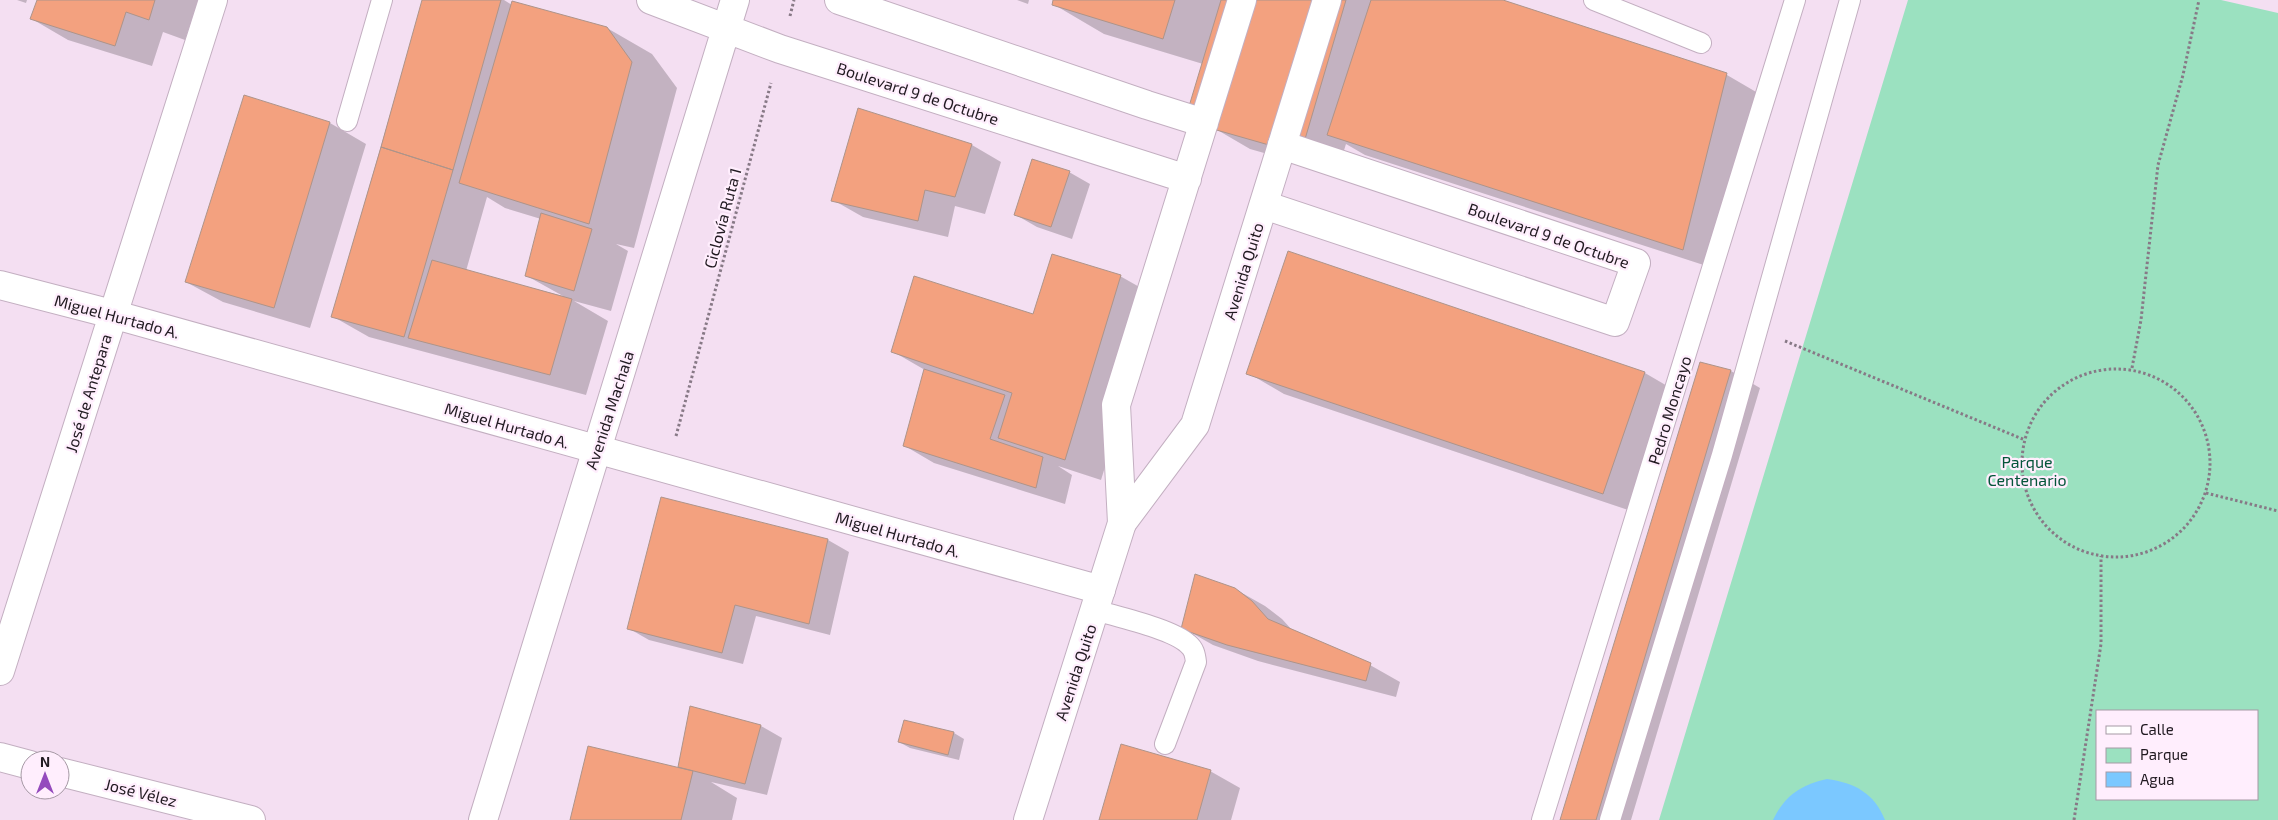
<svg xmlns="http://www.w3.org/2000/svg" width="2278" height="820" font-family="'Exo 2',sans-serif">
  <rect width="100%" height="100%" fill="#f4dff2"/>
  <!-- green -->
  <path fill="#9be1c0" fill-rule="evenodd" d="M 1908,0 L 2221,0 L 2278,13 L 2278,820 L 1659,820 ZM 2097,711 L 2257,711 L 2257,799 L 2097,799 Z"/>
  <!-- water -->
  <path fill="#7bc8ff" d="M 1827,779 C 1855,783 1874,793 1885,820 L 1773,820 C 1785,795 1801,785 1827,779 Z"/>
  <!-- shadow -->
  <path fill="#0003" fill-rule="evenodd" d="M 17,0 L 27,0 L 26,3 Z
    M 38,0 L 198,0 L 185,40 L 163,32 L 152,66 L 68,40 L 32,19 Z
    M 423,0 L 504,0 L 512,5 L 607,28 L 652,54 L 677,88 L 634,248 L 616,244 L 628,251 L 611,311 L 574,301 L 608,321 L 586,395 L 369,337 L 332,316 ZM 487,197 L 505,208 L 541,219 L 527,276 L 563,296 L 466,271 Z
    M 1017,0 L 1029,0 L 1028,4 Z
    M 1054,0 L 1499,0 L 1727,75 L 1763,96 L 1719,270 L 1365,155 L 1346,144 L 1339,166 L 1306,165 L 1250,149 L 1214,128 L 1203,64 L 1104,34 L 1053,4 Z
    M 859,110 L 972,145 L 1001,162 L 985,214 L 955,206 L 948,237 L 863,217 L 833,200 Z
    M 330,123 L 366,144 L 310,328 L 223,302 L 186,282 Z
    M 1069,172 L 1090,184 L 1072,239 L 1037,227 L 1016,215 Z
    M 1289,253 L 1645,373 L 1681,394 L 1640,514 L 1284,394 L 1248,373 Z
    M 1120,276 L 1157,297 L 1101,480 L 1058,466 L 1072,475 L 1065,504 L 934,463 L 905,446 L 925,370 L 892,351 L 1034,316 Z
    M 1700,364 L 1731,371 L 1760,388 L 1631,820 L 1562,820 Z
    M 828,540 L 849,552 L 830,635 L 756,616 L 743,664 L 649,640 L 628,628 Z
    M 1235,589 L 1265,606 L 1282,619 L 1292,630 L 1370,665 L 1400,682 L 1396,697 L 1258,661 L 1213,645 L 1183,628 Z
    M 691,708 L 761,726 L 782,738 L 767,795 L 711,782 L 737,798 L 732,820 L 571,820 L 679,769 Z
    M 905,721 L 954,733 L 964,739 L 959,760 L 910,748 L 899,742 Z
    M 1210,771 L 1240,788 L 1231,820 L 1100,820 Z"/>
  <!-- building -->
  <path fill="#f3a17f" stroke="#ad948a" d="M 37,0 L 155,0 L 149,20 L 126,12 L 115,46 L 30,19 Z
    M 422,0 L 501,0 L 453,170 L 381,147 Z
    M 1053,0 L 1175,0 L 1163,39 L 1052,5 Z
    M 1221,0 L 1346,0 L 1303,146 L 1269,145 L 1213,129 L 1187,113 Z
    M 1371,0 L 1503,0 L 1727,73 L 1683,250 L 1327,135 Z
    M 512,1 L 607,27 L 632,62 L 589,224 L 459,183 Z
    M 244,95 L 330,122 L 274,308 L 185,282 Z
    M 858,108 L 972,144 L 955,197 L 925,190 L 918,221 L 831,201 Z
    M 381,147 L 453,170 L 404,337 L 331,317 Z
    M 1032,159 L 1070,171 L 1051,227 L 1014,215 Z
    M 541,213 L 592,229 L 574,291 L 525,276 Z
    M 1288,251 L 1645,372 L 1603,494 L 1246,374 Z
    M 1052,254 L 1121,275 L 1065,460 L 998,438 L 1012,393 L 891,352 L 914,276 L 1033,314 Z
    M 432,260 L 572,299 L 550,375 L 408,338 Z
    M 1700,362 L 1731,370 L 1596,820 L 1560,820 Z
    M 924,369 L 1005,395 L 990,439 L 1043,457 L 1036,488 L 903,446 Z
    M 661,497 L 828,539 L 809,624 L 735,605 L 722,653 L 627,629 Z
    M 1195,574 L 1235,588 L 1252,601 L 1268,619 L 1371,663 L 1366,681 L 1227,645 L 1181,629 Z
    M 690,706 L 761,725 L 745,784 L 678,767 Z
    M 904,720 L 954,732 L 948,755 L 898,742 Z
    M 1121,744 L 1211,770 L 1197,820 L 1099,820 Z
    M 588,746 L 693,771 L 681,820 L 570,820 Z"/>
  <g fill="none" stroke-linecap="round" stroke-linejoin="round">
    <!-- service casing -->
    <g stroke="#c3afc1" stroke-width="22">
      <path id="service" d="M 1594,0 L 1701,43
        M 347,121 L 382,0
        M 1095,610 C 1118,617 1172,629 1188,644 C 1194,649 1195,654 1196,662 L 1165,744
        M 1542,820 L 1795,0
        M 1610,820 L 1722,455 L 1850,0"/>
    </g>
    <!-- pedestrian casing -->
    <g stroke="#c3afc1" stroke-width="30">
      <path id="pedestrian" d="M 1264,205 L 1615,322 L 1636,263 L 1282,145"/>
    </g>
    <!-- minor casing -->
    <g stroke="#c3afc1" stroke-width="30">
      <path id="minor" d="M 0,285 L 112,314 L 1101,590
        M 0,671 L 213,0
        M 0,757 L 30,765
        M 60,772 L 251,820"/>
    </g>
    <!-- secondary casing -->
    <g stroke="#c3afc1" stroke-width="30">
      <path id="secondary" d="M 1122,523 L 1195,425 L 1327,0"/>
    </g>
    <!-- primary casing -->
    <g stroke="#c3afc1" stroke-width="30">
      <path id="primary" d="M 651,0 L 780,49 L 1187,179
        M 839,0 L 1147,105 L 1204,123
        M 483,820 L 735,0
        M 1028,820 L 1122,523 L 1116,405 L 1242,0"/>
    </g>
    <!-- path -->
    <path stroke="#877986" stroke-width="3" stroke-dasharray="2.5 2.5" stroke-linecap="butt" d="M 790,16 L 794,0
      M 1785,341 L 2025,440
      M 2132,368 L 2141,320 L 2158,165 L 2183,75 L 2199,0
      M2022 463a94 94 0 1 1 188 0a94 94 0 1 1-188 0Z
      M 676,436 L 771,83
      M 2206,493 L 2278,511
      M 2074,820 L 2101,644 L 2101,556"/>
    <!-- service -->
    <use href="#service" stroke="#fff" stroke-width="20"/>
    <!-- pedestrian -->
    <use href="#pedestrian" stroke="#fff" stroke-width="28"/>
    <!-- minor -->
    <use href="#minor" stroke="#fff" stroke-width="28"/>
    <!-- secondary -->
    <use href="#secondary" stroke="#fff" stroke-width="28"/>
    <!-- primary -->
    <use href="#primary" stroke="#fff" stroke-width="28"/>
  </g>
  <g text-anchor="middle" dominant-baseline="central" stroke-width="4.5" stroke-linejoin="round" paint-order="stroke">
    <!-- street labels -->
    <g font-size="16" fill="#211a21" stroke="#ffeefd">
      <text transform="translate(918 93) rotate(18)">Boulevard 9 de Octubre</text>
      <text transform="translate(722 218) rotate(-75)">Ciclovía Ruta 1</text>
      <text transform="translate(1549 235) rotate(19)">Boulevard 9 de Octubre</text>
      <text transform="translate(1243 271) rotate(-73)">Avenida Quito</text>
      <text transform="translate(117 316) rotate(15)">Miguel Hurtado A.</text>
      <text transform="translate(88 393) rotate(-73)">José de Antepara</text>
      <text transform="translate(609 410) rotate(-72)">Avenida Machala</text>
      <text transform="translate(1669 410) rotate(-73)">Pedro Moncayo</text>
      <text transform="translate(507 425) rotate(16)">Miguel Hurtado A.</text>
      <text transform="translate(898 534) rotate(16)">Miguel Hurtado A.</text>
      <text transform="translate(1075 672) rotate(-72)">Avenida Quito</text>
      <text transform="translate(141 792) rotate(14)">José Vélez</text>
    </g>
    <!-- park labels -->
    <g font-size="16" fill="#04553a" stroke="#ffeefd">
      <text x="2027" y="461">Parque<tspan x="2027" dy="18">Centenario</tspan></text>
    </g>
  </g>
  <!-- legend -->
  <rect x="2096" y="710" width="162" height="90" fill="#ffeefd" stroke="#a699a5"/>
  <rect x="2106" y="726" width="25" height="8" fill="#ffffff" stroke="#a699a5"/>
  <text x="2140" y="735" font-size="15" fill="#211a21">Calle</text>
  <rect x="2106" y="748" width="25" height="15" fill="#9be1c0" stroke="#a699a5"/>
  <text x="2140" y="760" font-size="15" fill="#211a21">Parque</text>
  <rect x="2106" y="772" width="25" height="15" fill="#7bc8ff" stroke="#a699a5"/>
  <text x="2140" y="785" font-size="15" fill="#211a21">Agua</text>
  <!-- north arrow -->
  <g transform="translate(45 775)"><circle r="24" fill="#ffeefd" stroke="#a699a5"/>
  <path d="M0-4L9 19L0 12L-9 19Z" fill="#944abd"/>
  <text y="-8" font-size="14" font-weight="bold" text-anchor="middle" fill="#211a21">N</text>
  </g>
</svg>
